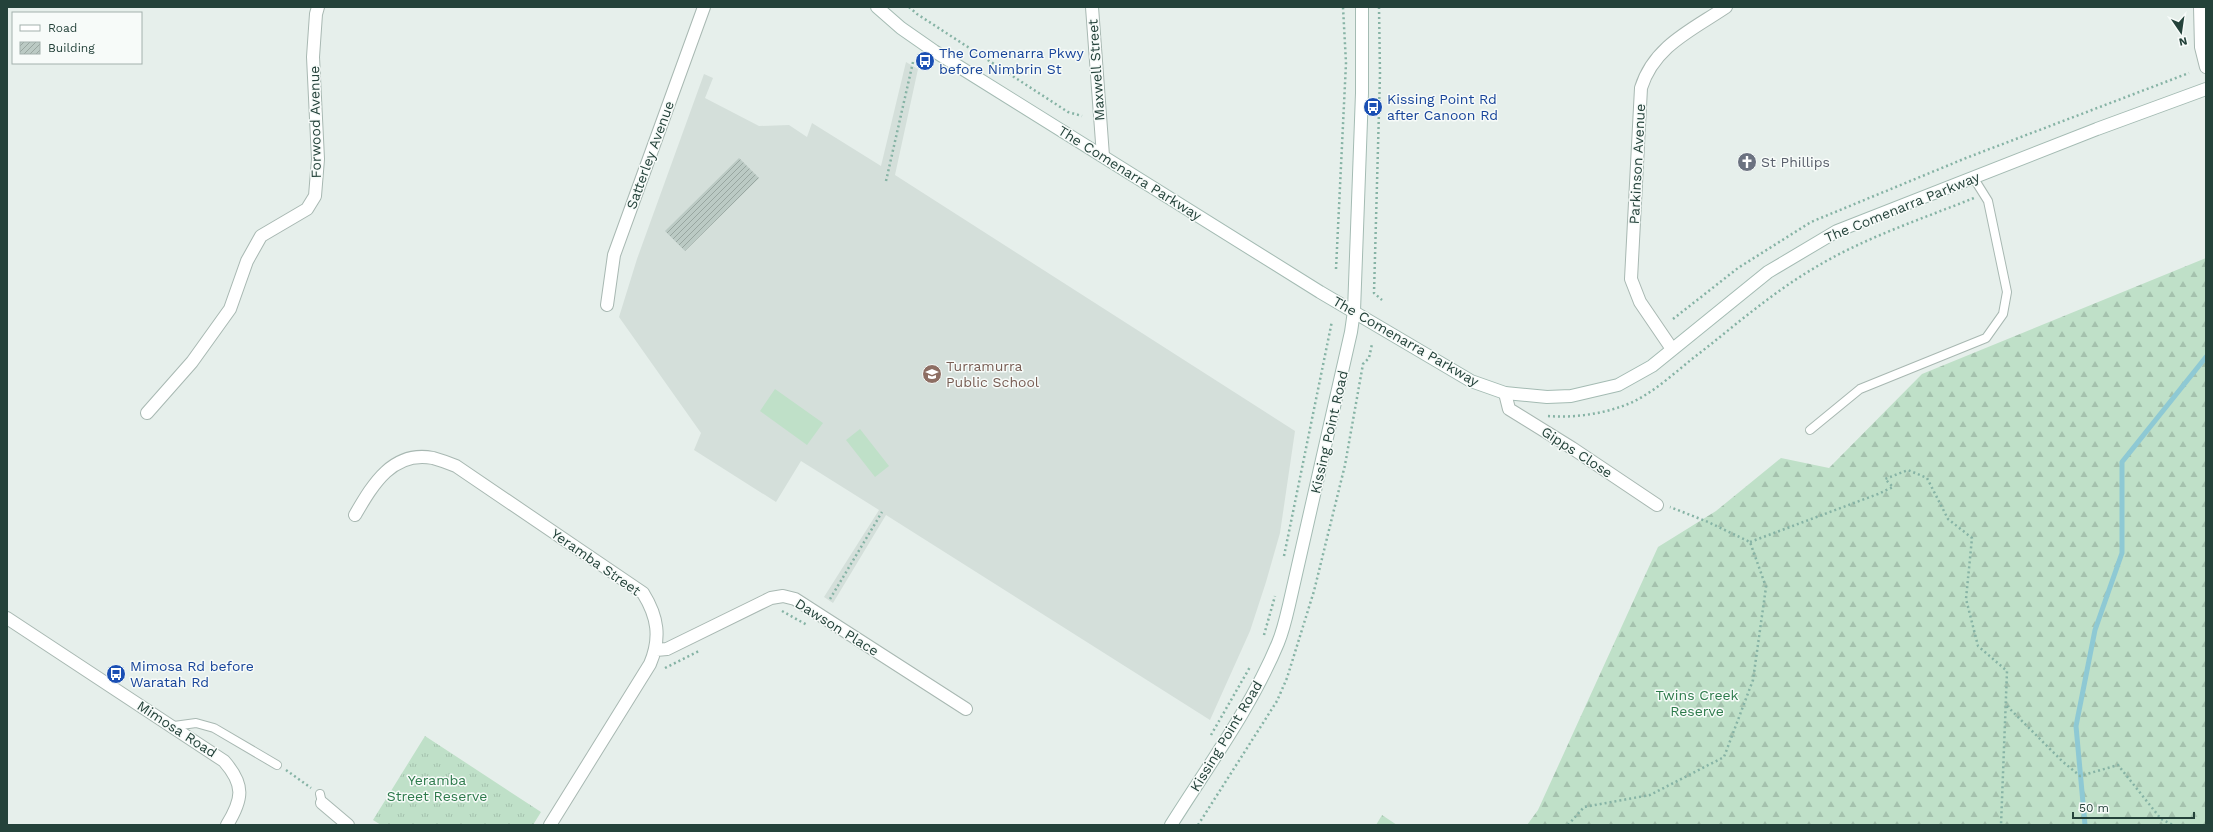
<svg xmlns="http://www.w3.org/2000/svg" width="2213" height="832" font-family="'Work Sans',sans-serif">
  <defs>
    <pattern id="grass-tufts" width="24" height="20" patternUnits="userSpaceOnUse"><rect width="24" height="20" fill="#bfe0c8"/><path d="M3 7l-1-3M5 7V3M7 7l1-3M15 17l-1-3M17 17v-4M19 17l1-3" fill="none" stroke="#a4c1ad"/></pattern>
    <pattern id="forest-firs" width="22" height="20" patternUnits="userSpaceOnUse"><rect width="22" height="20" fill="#bfe0c8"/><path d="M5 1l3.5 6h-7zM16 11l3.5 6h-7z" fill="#a4c1ad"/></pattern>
    <pattern id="building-hatch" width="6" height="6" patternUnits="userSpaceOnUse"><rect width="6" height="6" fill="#bbcac4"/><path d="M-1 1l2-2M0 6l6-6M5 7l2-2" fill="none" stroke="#98a6a0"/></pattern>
  </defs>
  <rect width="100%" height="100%" fill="#e6efeb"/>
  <!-- built -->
  <path fill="#d4dfda" d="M 906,62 L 918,69 L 895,175 L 1295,431 L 1280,533 L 1266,582 L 1250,631 L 1210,720 L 886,515 L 833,603 L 824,597 L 879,510 L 801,461 L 776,502 L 694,450 L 701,433 L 619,317 L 637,259 L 704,74 L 713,78 L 705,98 L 759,126 L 789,125 L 807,137 L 812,123 L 881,166 Z"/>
  <!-- grass -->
  <path fill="url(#grass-tufts)" d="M 425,736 L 541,812 L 533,825 L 381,825 L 373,820 Z
    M 1382,815 L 1397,825 L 1376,825 Z"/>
  <!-- forest -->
  <path fill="url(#forest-firs)" d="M 2206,258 L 2206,825 L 1527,825 L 1538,810 L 1658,547 L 1716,511 L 1781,458 L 1829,468 L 1922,374 Z"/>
  <!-- garden -->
  <path fill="#bfe0c8" d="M 775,389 L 823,423 L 807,445 L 760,411 Z
    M 860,429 L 889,466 L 875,477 L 846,440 Z"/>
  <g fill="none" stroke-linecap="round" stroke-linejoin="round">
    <!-- stream -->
    <path stroke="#8ec9d4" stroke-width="5" d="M 2085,825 L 2076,726 L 2095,630 L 2122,553 L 2122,462 L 2206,357"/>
  </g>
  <!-- building -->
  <path fill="url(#building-hatch)" d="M 739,158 L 759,178 L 685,251 L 665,231 Z"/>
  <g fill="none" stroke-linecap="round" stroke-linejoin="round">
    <!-- lane casing -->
    <g stroke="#a8b8b2" stroke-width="10">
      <path id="lane" d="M 1810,430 L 1860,389 L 1986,338 L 2003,314 L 2007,292 L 1988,201 L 1973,177
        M 174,726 L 196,723 L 214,728 L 277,765
        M 320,794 L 322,803"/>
    </g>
    <!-- street casing -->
    <g stroke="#a8b8b2" stroke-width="14">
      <path id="street" d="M 1092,7 L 1103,156
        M 2200,7 L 2201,47 L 2206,67
        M 607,305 L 614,255 L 704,7
        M 1672,349 L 1640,302 L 1631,279 L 1641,88 C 1654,46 1692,30 1726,7
        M 1505,393 L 1509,409 L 1572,448 L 1657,505
        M 147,413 L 192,362 L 230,309 L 247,261 L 261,236 L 307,209 L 315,196 L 318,159 L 313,57 L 316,14 L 318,7
        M 355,515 C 372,486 392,450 433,458 C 440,460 449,463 456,466 L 643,593 C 658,617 661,638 650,664 L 550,825
        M 7,618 L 224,761 C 245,785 243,799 227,825
        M 656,650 L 667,649 L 771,598 L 783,596 L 795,599 L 966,709
        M 322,803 L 348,825"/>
    </g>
    <!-- secondary casing -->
    <g stroke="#a4bbb3" stroke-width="14">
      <path id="secondary" d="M 877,7 L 901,28 L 934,51 L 1320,292 L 1471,381 L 1505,393 L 1547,397 L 1571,396 L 1618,385 L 1652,366 L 1768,272 L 1837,231 L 2097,129 L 2206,89
        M 1171,825 C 1208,766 1251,708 1278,643 C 1283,631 1286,618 1289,605 L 1351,332 L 1354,311 L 1362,93 L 1362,7"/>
    </g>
    <!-- path -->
    <path stroke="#86b3a5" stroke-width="2.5" stroke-dasharray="2 3" stroke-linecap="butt" d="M 909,7 L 917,14 L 1068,112 L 1082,116
      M 1379,7 L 1380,74 L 1374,293 L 1382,300
      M 886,181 L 913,62
      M 1336,269 L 1346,63 L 1343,7
      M 1673,319 L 1738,268 L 1811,222 L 1966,158 L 2189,73
      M 1548,416 C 1575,418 1603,414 1628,404 C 1652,394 1672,375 1692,359 C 1731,329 1769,295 1811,270 C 1861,239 1919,220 1974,198
      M 1750,542 L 1878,494 L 1893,487 L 1885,479 L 1908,470 L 1927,478 L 1948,519 L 1972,538 L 1966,599 L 1978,646 L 2007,671 L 2001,825
      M 1284,556 L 1332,321
      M 830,599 L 882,512
      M 782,611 L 807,625
      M 1264,635 L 1275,596
      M 665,668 L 699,651
      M 2007,706 L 2062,761 L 2080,776 L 2118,765 L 2161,819 L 2173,825
      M 1211,735 L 1250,667
      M 286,770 L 311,788
      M 1198,825 L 1277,701 L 1287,678 L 1314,591 L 1345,465 L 1363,364 L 1369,358 L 1372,344
      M 1568,825 L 1584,807 L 1650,795 L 1724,757 L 1753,680 L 1766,587 L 1750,542 L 1708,522 L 1670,507"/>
    <!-- lane -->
    <use href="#lane" stroke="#fff" stroke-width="8"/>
    <!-- street -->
    <use href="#street" stroke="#fff" stroke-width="12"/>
    <!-- secondary -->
    <use href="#secondary" stroke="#fff" stroke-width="12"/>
  </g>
  <!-- icons -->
  <defs>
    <g id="bus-disc" transform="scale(1)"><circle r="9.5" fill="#1a4fb4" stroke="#f7fbf9"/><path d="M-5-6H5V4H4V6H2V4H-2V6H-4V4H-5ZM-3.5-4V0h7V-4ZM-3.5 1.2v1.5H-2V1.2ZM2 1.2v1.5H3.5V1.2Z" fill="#fff"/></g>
    <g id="church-disc" transform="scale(1)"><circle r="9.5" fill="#6b7280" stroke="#f7fbf9"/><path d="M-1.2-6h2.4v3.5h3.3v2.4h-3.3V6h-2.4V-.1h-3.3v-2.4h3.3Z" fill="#fff"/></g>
    <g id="school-disc" transform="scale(1)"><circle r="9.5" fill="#8d6e63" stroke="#f7fbf9"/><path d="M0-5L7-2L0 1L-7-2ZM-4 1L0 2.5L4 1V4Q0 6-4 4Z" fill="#fff"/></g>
  </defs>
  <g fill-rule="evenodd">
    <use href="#bus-disc" x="925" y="61"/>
    <use href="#bus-disc" x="1373" y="107"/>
    <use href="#church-disc" x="1747" y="162"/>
    <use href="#school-disc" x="932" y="374"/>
    <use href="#bus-disc" x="116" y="674"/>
  </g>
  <g text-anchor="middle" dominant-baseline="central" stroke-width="3" stroke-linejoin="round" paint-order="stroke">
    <!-- transit labels -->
    <g font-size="14" fill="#164399" stroke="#f7fbf9" text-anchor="start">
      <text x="939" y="53">The Comenarra Pkwy<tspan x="939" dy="16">before Nimbrin St</tspan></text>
      <text x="1387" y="99">Kissing Point Rd<tspan x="1387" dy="16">after Canoon Rd</tspan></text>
      <text x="130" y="666">Mimosa Rd before<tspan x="130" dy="16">Waratah Rd</tspan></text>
    </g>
    <!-- street labels -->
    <g font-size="14" fill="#24423a" stroke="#f7fbf9">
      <text transform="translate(1096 70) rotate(-94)">Maxwell Street</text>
      <text transform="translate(315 122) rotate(-91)">Forwood Avenue</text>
      <text transform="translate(650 155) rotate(-70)">Satterley Avenue</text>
      <text transform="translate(1637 164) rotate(-87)">Parkinson Avenue</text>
      <text transform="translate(1130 173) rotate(32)">The Comenarra Parkway</text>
      <text transform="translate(1902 207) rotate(-22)">The Comenarra Parkway</text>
      <text transform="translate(1406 341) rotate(30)">The Comenarra Parkway</text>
      <text transform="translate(1329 432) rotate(-77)">Kissing Point Road</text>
      <text transform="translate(1577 452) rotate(33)">Gipps Close</text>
      <text transform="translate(596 562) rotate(35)">Yeramba Street</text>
      <text transform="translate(837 627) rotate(32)">Dawson Place</text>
      <text transform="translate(177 729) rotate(33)">Mimosa Road</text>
      <text transform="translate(1226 736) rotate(-59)">Kissing Point Road</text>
    </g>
    <!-- worship labels -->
    <g font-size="14" fill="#5b616d" stroke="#f7fbf9" text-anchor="start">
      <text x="1761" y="162">St Phillips</text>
    </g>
    <!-- education labels -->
    <g font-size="14" fill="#785e54" stroke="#f7fbf9" text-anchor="start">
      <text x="946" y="366">Turramurra<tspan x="946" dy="16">Public School</tspan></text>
    </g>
    <!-- park labels -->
    <g font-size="14" fill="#2d7a4b" stroke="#f7fbf9">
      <text x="1697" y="695">Twins Creek<tspan x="1697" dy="16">Reserve</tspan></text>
      <text x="437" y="780">Yeramba<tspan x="437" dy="16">Street Reserve</tspan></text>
    </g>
  </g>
  <!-- border -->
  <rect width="2213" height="832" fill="none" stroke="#24423a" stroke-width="16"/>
  <!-- legend -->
  <rect x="12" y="12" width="130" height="52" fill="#f7fbf9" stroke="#a3b1ad"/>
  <rect x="20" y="25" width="20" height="6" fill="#ffffff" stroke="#a3b1ad"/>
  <text x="48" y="32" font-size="12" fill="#24423a">Road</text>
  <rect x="20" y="42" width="20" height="12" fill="url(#building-hatch)" stroke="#a3b1ad"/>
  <text x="48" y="52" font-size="12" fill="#24423a">Building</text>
  <!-- north arrow -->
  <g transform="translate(2181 32) rotate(167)" stroke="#f7fbf9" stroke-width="3" paint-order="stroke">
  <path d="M0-3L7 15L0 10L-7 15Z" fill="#24423a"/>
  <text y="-6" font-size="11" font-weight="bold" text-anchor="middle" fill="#24423a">N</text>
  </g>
  <!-- scale -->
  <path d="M2073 812v6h121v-6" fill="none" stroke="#24423a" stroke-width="2"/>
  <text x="2079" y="812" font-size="12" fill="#24423a" stroke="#f7fbf9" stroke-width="3" paint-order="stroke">50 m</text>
</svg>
